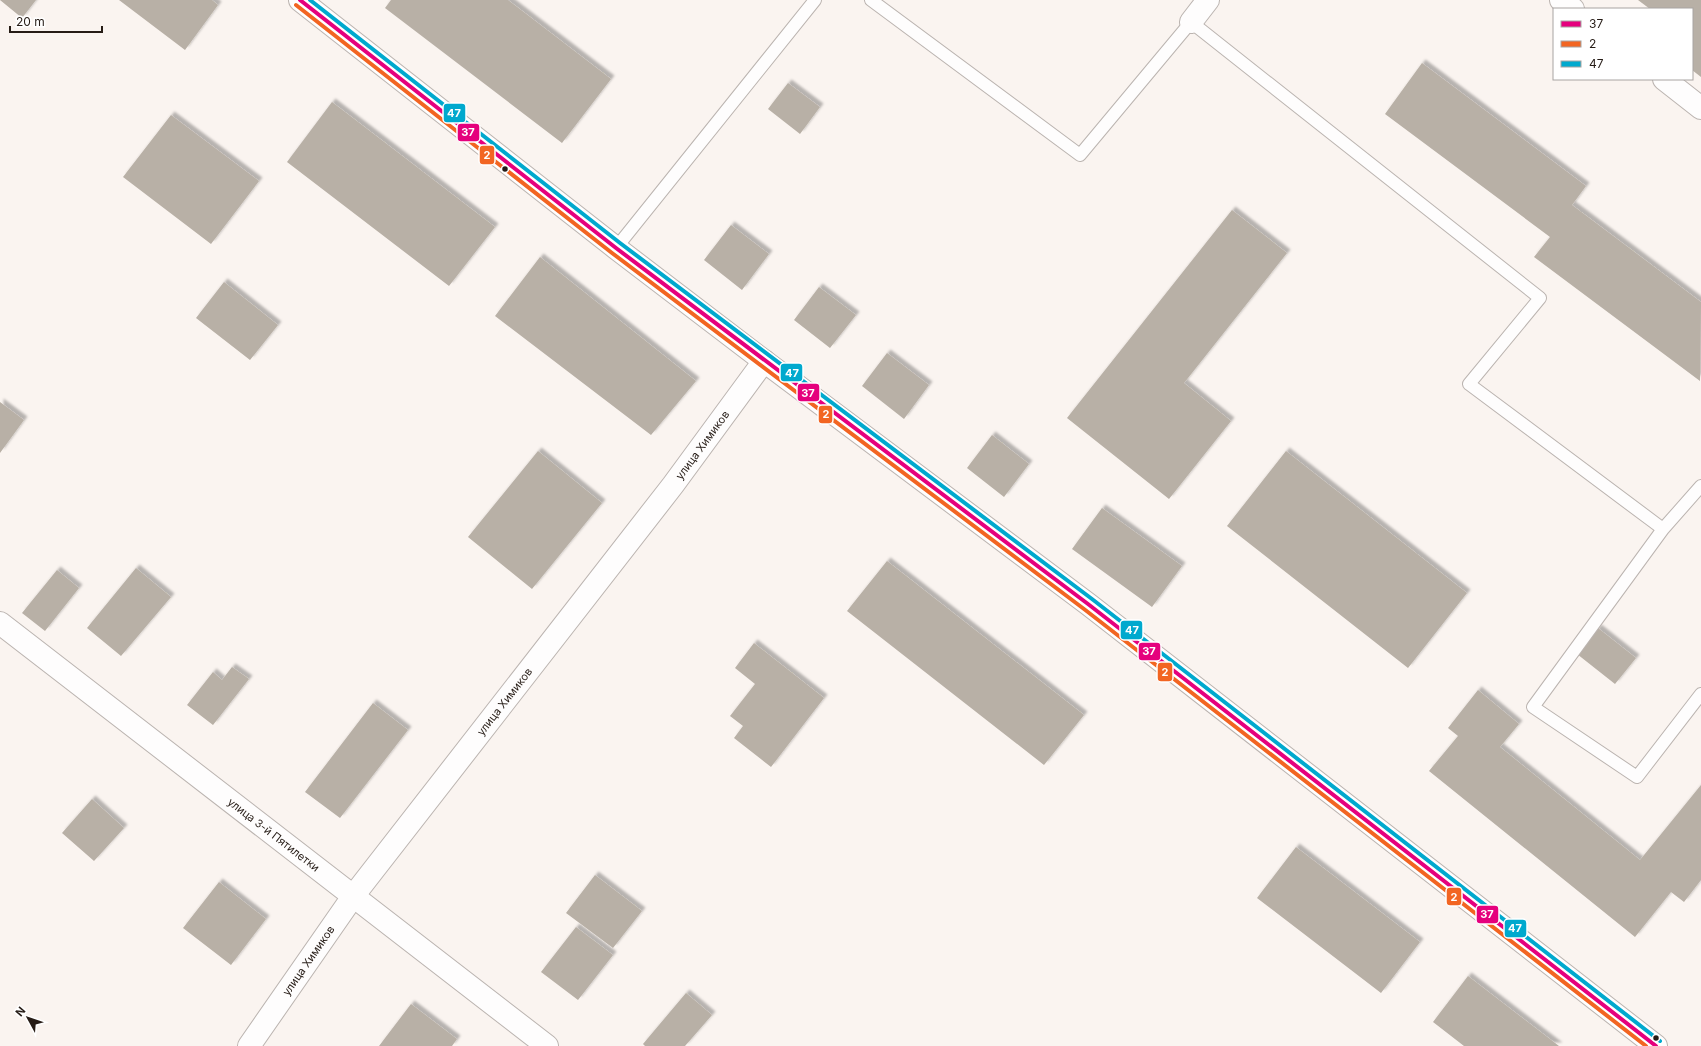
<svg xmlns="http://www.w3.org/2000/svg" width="1701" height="1046" font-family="Inter,sans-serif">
  <defs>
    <filter id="shadow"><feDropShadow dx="3.5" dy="-3.5" stdDeviation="1" flood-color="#0004"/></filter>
  </defs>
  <rect width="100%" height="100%" fill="#faf4f0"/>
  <!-- building -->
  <path fill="#b8b0a6" filter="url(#shadow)" d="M 0,0 L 36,0 L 22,18 Z
    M 119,0 L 212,0 L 218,5 L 185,50 Z
    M 391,0 L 508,0 L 611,79 L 562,143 L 385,8 Z
    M 1638,0 L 1701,0 L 1701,77 L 1692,70 L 1692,9 L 1650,9 Z
    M 1422,63 L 1586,186 L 1572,205 L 1701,302 L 1700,381 L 1534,257 L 1550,237 L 1385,114 Z
    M 788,83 L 820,107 L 800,134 L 768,109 Z
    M 332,102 L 495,227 L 449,286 L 287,162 Z
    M 171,115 L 259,181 L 211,244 L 123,177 Z
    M 1232,210 L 1287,253 L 1184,383 L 1231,421 L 1169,499 L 1067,418 Z
    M 731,225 L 769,254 L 742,290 L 704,260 Z
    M 540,257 L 696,381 L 651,435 L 495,316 Z
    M 224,282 L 278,325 L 250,360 L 196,318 Z
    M 819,287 L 856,315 L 830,348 L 794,320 Z
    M 887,353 L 929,385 L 904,419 L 862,386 Z
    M 0,402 L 24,420 L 0,453 Z
    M 992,435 L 1029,464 L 1004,497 L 967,468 Z
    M 538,451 L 602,503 L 532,589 L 468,537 Z
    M 1286,451 L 1467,593 L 1408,668 L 1227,526 Z
    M 1102,508 L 1182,566 L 1152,607 L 1072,549 Z
    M 887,561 L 1084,715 L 1044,765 L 847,611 Z
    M 136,568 L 171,597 L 121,656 L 87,628 Z
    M 57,570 L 79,588 L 45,631 L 22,613 Z
    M 1598,628 L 1636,658 L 1615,684 L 1577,654 Z
    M 754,643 L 824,698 L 771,767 L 734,738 L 743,726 L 730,716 L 755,684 L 735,668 Z
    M 232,667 L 249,679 L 213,725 L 187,705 L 213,672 L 222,680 Z
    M 1478,690 L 1519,724 L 1500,747 L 1640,860 L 1701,785 L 1701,880 L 1684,902 L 1671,892 L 1635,937 L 1429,771 L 1458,736 L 1448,728 Z
    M 373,703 L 408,730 L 340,818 L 305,792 Z
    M 92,799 L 124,828 L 94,861 L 62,833 Z
    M 1296,847 L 1420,942 L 1381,993 L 1257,898 Z
    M 595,875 L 642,911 L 613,948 L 566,913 Z
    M 219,882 L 266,919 L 231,965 L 183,928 Z
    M 576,927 L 613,955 L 578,1000 L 541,972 Z
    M 1468,976 L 1559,1046 L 1464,1046 L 1433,1022 Z
    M 686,993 L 712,1015 L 685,1046 L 645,1046 L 643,1044 Z
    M 411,1004 L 457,1039 L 452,1046 L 379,1046 Z"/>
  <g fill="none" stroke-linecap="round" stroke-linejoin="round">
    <!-- lane casing -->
    <g stroke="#bbb4b0" stroke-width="14">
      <path id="lane" d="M 871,0 L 1080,155 L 1191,22 L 1540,298 L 1469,384 L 1663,529
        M 616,248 L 815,0
        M 1701,486 L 1663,529 L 1533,707 L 1637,777 L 1701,694"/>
    </g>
    <!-- street casing -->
    <g stroke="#bbb4b0" stroke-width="24">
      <g id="street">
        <path d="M 300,0 L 616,248 L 764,361 L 1088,604 L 1656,1046"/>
        <path d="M 1561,0 L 1573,9"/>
        <path d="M 1191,22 L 1208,0"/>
        <path d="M 1664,79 L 1701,108"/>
        <path id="s1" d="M 0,623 L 547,1046"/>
        <path id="s2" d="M 249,1046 L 354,895 L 673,485 L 764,361"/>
      </g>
    </g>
    <!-- lane -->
    <use href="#lane" stroke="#fefdfd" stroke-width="12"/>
    <!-- street -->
    <use href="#street" stroke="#fefdfd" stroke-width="22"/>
    <!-- bus-1 casing -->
    <g stroke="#fff" stroke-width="7">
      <path id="bus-1" d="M 300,0 L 616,248 L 1088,604 L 1656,1046"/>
    </g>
    <!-- bus-2 casing -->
    <g stroke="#fff" stroke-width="7">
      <path id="bus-2" d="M 296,5 L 612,253 L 1084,609 L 1646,1046"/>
    </g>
    <!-- bus-3 casing -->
    <g stroke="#fff" stroke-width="7">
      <path id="bus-3" d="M 310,0 L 620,243 L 1092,599 L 1660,1041"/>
    </g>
    <!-- bus-1 -->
    <use href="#bus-1" stroke="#e5007d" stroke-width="4"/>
    <!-- bus-2 -->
    <use href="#bus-2" stroke="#f26522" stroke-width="4"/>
    <!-- bus-3 -->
    <use href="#bus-3" stroke="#00a9ce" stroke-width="4"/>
  </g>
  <!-- markers -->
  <g fill="#261c16" stroke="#fff" stroke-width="1.5">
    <circle cx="505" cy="169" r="3.5"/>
    <circle cx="1656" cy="1038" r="3.5"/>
  </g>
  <g text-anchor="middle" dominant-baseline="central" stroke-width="4" stroke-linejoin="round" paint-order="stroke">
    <!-- street labels -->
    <g font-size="11" fill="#261c16" stroke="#fff">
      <text stroke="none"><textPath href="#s2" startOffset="753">улица Химиков</textPath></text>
      <text stroke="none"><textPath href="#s2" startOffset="429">улица Химиков</textPath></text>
      <text stroke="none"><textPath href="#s1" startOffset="346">улица 3-й Пятилетки</textPath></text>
      <text stroke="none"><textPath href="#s2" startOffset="104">улица Химиков</textPath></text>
    </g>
  </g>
  <g stroke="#fff" stroke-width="1.5">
    <rect x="443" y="103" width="23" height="20" rx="4" fill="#00a9ce"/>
    <rect x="457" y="123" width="23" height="19" rx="4" fill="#e5007d"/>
    <rect x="479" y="145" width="16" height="20" rx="4" fill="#f26522"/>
    <rect x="780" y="363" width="23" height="19" rx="4" fill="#00a9ce"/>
    <rect x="797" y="383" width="23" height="19" rx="4" fill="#e5007d"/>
    <rect x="818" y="405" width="15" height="19" rx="4" fill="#f26522"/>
    <rect x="1120" y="620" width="23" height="20" rx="4" fill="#00a9ce"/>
    <rect x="1138" y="642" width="23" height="19" rx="4" fill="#e5007d"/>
    <rect x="1157" y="662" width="16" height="20" rx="4" fill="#f26522"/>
    <rect x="1446" y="887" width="16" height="19" rx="4" fill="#f26522"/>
    <rect x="1476" y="905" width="23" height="19" rx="4" fill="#e5007d"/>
    <rect x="1504" y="919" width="23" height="19" rx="4" fill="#00a9ce"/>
  </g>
  <g font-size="11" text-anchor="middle" font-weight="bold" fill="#fff">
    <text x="454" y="117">47</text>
    <text x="468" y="136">37</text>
    <text x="487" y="159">2</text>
    <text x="792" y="377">47</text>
    <text x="808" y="397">37</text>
    <text x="826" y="418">2</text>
    <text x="1132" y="634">47</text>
    <text x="1149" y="655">37</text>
    <text x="1165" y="676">2</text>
    <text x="1454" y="901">2</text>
    <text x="1487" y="918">37</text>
    <text x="1515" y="932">47</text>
  </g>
  <!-- legend -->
  <rect x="1553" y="8" width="140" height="72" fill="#ffffff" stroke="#a8a4a2"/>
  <rect x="1561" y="21" width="20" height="6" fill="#e5007d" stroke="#a8a4a2"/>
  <text x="1589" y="28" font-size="12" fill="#261c16">37</text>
  <rect x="1561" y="41" width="20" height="6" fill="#f26522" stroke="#a8a4a2"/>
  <text x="1589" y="48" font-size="12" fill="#261c16">2</text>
  <rect x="1561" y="61" width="20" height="6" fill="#00a9ce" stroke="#a8a4a2"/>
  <text x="1589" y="68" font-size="12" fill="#261c16">47</text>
  <!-- north arrow -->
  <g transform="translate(28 1018) rotate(310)" stroke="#ffffff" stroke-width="3" paint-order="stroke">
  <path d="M0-3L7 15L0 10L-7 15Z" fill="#261c16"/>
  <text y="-6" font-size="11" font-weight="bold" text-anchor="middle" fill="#261c16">N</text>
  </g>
  <!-- scale -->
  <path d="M10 26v6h92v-6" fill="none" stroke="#261c16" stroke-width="2"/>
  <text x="16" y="26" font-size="12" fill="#261c16" stroke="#ffffff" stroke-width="3" paint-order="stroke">20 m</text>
</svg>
